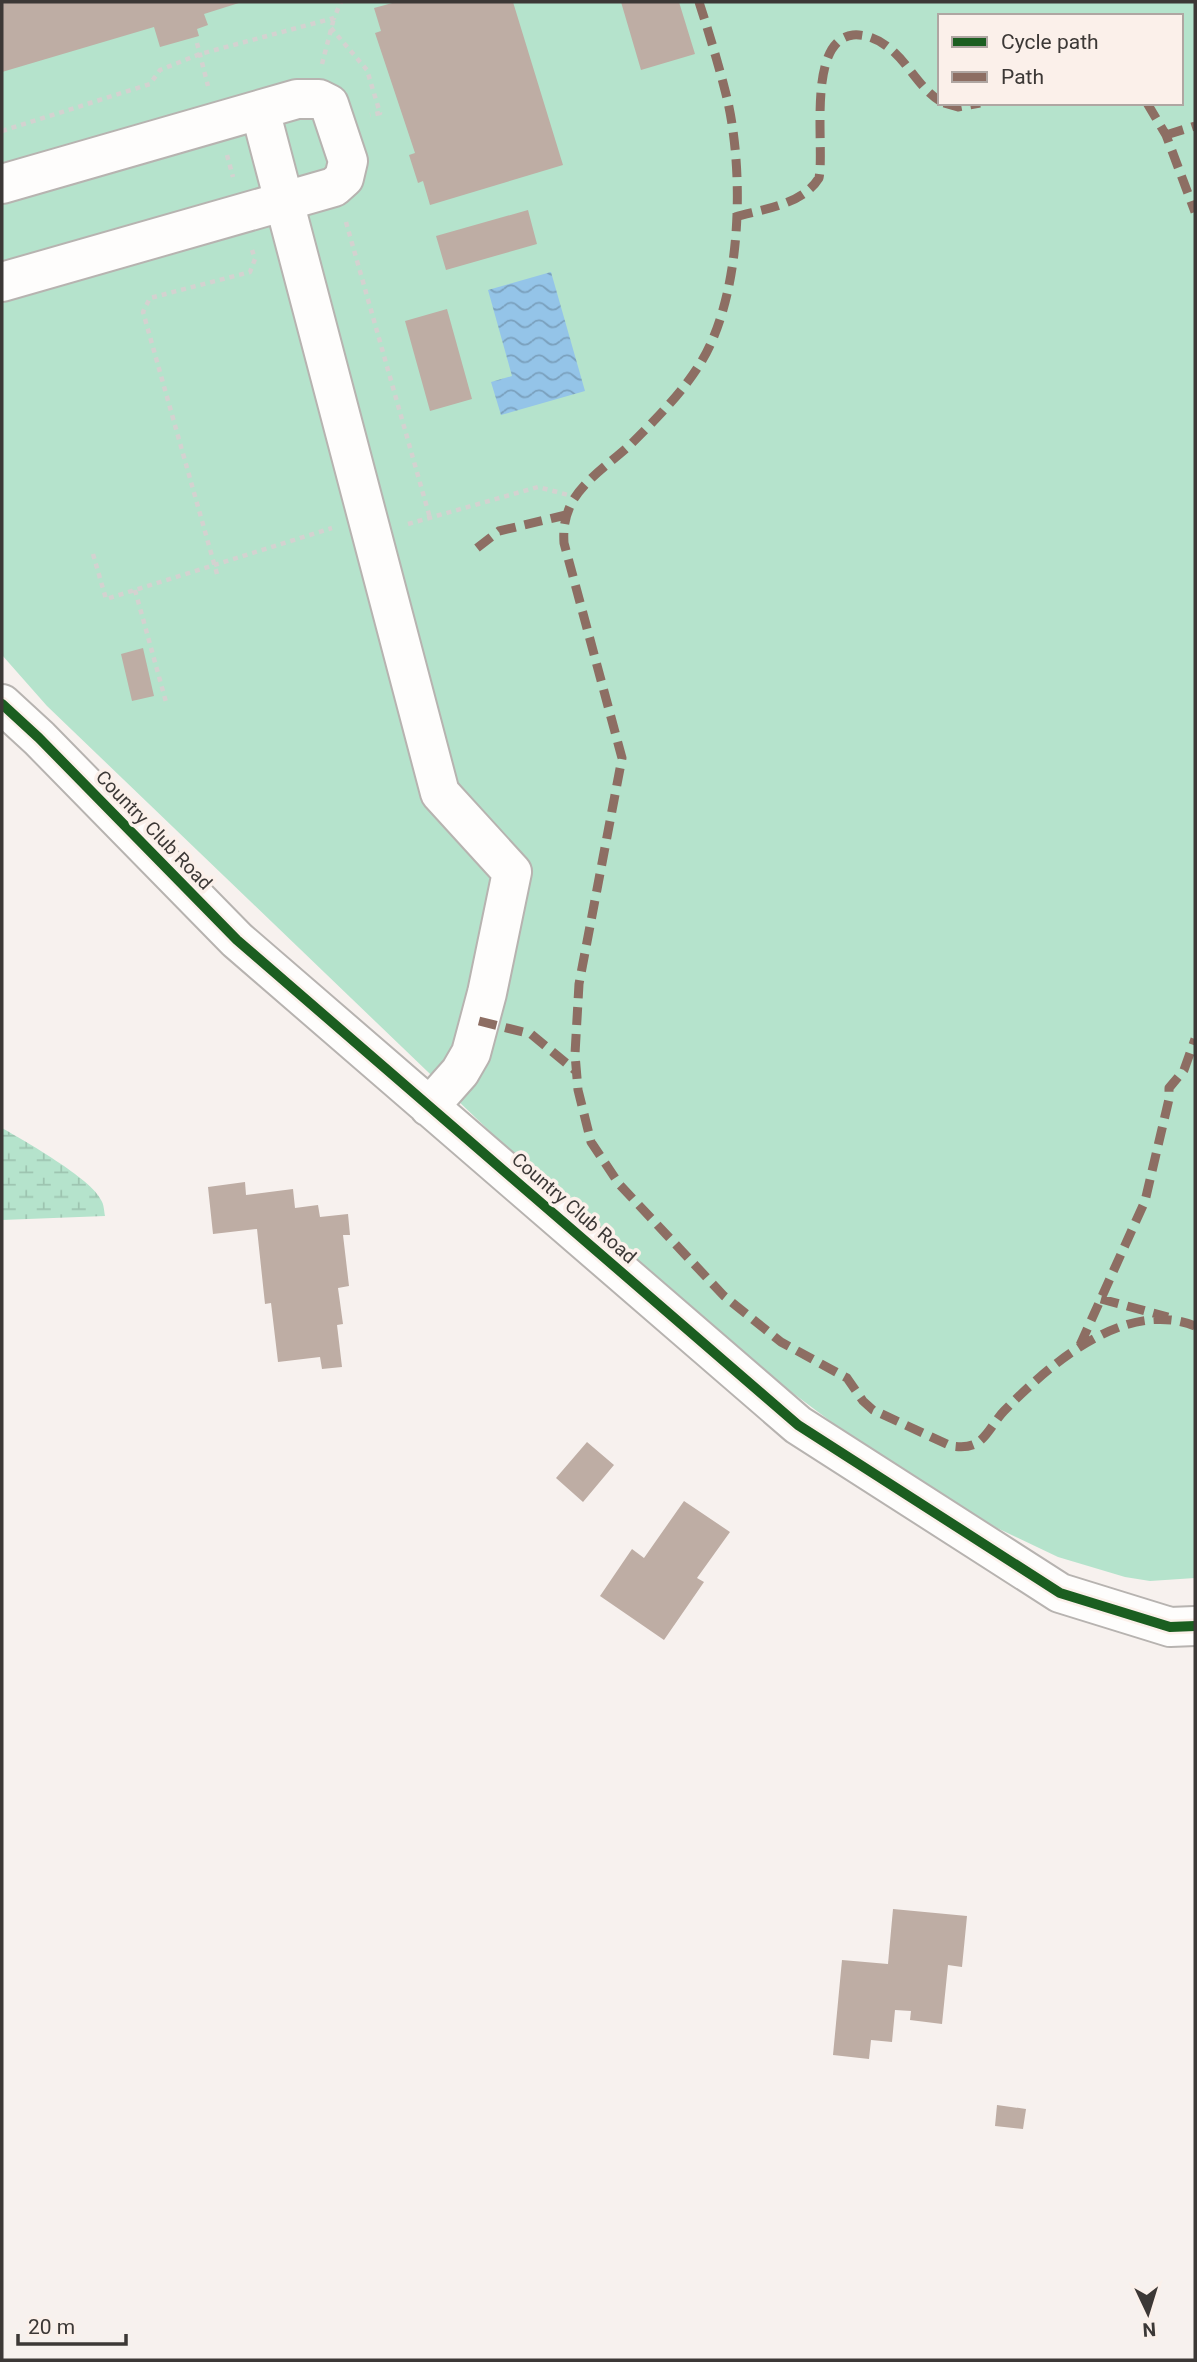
<svg xmlns="http://www.w3.org/2000/svg" width="1197" height="2362" font-family="Roboto,sans-serif">
  <defs>
    <pattern id="wetland-marsh" width="20" height="14" patternUnits="userSpaceOnUse" patternTransform="scale(1.75)"><rect width="20" height="14" fill="#b5e3cc"/><path d="M1 5h8M5 5V1M11 12h8M15 12V8" fill="none" stroke="#9dc4b0"/></pattern>
    <pattern id="water-waves" width="16" height="10" patternUnits="userSpaceOnUse" patternTransform="scale(1.75)"><rect width="16" height="10" fill="#94c4e8"/><path d="M0 5q4-4 8 0t8 0" fill="none" stroke="#7aa0bd"/></pattern>
  </defs>
  <rect width="100%" height="100%" fill="#f7f1ee"/>
  <!-- green -->
  <path fill="#b5e3cc" fill-rule="evenodd" d="M 2,2 L 1195,2 L 1195,1578 L 1150,1581 L 1125,1577 L 1058,1557 L 997,1528 L 889,1465 L 770,1376 L 529,1169 L 47,706 L 2,655 ZM 940,16 L 1181,16 L 1181,103 L 940,103 Z"/>
  <!-- wetland -->
  <path fill="url(#wetland-marsh)" d="M 2,1128 C 23,1140 92,1179 101,1200 C 104,1204 104,1211 105,1216 L 2,1220 Z"/>
  <!-- water -->
  <path fill="url(#water-waves)" d="M 551,272 L 585,391 L 501,415 L 491,382 L 512,376 L 488,290 Z"/>
  <!-- building -->
  <path fill="#beada4" d="M 2,2 L 242,2 L 204,14 L 208,25 L 197,29 L 199,36 L 160,47 L 154,27 L 2,72 Z
    M 396,2 L 513,2 L 563,165 L 430,205 L 423,181 L 418,183 L 409,155 L 415,153 L 375,33 L 381,31 L 374,8 Z
    M 621,2 L 679,2 L 695,54 L 641,70 Z
    M 528,210 L 537,244 L 446,270 L 436,236 Z
    M 447,309 L 472,399 L 430,411 L 405,321 Z
    M 143,648 L 154,696 L 132,701 L 121,654 Z
    M 245,1182 L 246,1195 L 293,1189 L 295,1208 L 318,1205 L 320,1217 L 348,1214 L 350,1235 L 343,1235 L 349,1286 L 338,1288 L 343,1324 L 337,1325 L 342,1367 L 322,1369 L 320,1357 L 278,1362 L 271,1303 L 265,1304 L 257,1229 L 213,1234 L 208,1187 Z
    M 587,1442 L 614,1465 L 583,1502 L 556,1478 Z
    M 684,1501 L 730,1532 L 697,1578 L 704,1582 L 664,1640 L 600,1596 L 632,1549 L 644,1558 Z
    M 893,1909 L 967,1916 L 962,1967 L 948,1965 L 942,2024 L 910,2020 L 911,2011 L 895,2010 L 892,2042 L 871,2040 L 869,2059 L 833,2055 L 842,1960 L 888,1964 Z
    M 997,2105 L 1026,2109 L 1023,2129 L 995,2126 Z"/>
  <g fill="none" stroke-linecap="round" stroke-linejoin="round">
    <!-- minor casing -->
    <g stroke="#b7b3b0" stroke-width="42">
      <path id="minor" d="M 260,110 L 440,793 L 512,872 L 487,993 L 471,1053 L 460,1072 L 429,1107
        M 2,184 L 297,99 L 319,99 L 329,104 L 348,161 L 344,178 L 334,187 L 2,282
        M 2,704 L 39,738 L 237,940 L 798,1425 L 1060,1593 L 1170,1627 L 1195,1626"/>
    </g>
    <!-- path -->
    <path stroke="#d4d2d0" stroke-width="4.5" stroke-dasharray="5 5" stroke-linecap="butt" d="M 331,28 L 367,70 L 380,113 L 370,115
      M 197,43 L 208,86
      M 322,64 L 334,18
      M 2,131 L 150,84 L 160,70 L 200,54 L 334,18 L 341,2
      M 227,155 L 233,177
      M 346,222 L 430,518
      M 408,524 L 538,487 L 576,497
      M 93,554 L 106,599 L 332,528
      M 217,574 L 143,312 L 150,298 L 250,272 L 255,259 L 252,250
      M 135,590 L 166,702"/>
    <!-- minor -->
    <use href="#minor" stroke="#fefdfc" stroke-width="38"/>
    <!-- quiet -->
    <path stroke="#8d6e63" stroke-width="9" stroke-dasharray="18 9" stroke-linecap="butt" d="M 699,2 C 709,33 719,66 727,98 C 745,175 742,300 698,367 C 680,395 655,420 632,443 C 612,462 586,478 572,502 C 565,516 563,528 564,543 L 622,758 L 579,984 L 575,1054 L 578,1090 L 591,1142 L 619,1184 L 724,1296 L 781,1342 L 847,1378 L 863,1401 L 873,1410 L 951,1446 C 960,1447 968,1448 977,1443 C 988,1436 995,1420 1004,1411 C 1049,1365 1125,1298 1195,1326
      M 944,103 L 958,107 L 980,103
      M 1147,103 L 1166,135 L 1195,212
      M 1166,135 L 1195,126
      M 735,217 C 763,209 802,205 819,178 C 825,147 806,41 853,35 C 865,34 878,39 888,47 C 908,62 918,87 940,101
      M 477,548 L 499,531 L 566,515
      M 479,1021 L 531,1034 L 577,1072
      M 1101,1299 L 1168,1317
      M 1080,1345 L 1145,1201 L 1169,1099 L 1169,1088 L 1184,1070 L 1195,1039"/>
    <!-- cycleway casing -->
    <g stroke="#fbf0ea" stroke-width="15">
      <path id="cycleway" d="M 2,704 L 39,738 L 237,940 L 798,1425 L 1060,1593 L 1170,1627 L 1195,1626"/>
    </g>
    <!-- cycleway -->
    <use href="#cycleway" stroke="#1b5e20" stroke-width="10"/>
  </g>
  <g text-anchor="middle" dominant-baseline="central" stroke-width="7" stroke-linejoin="round" paint-order="stroke">
    <!-- street labels -->
    <g font-size="19" fill="#3c3836" stroke="#fbf0ea">
      <text transform="translate(154 830) rotate(46)">Country Club Road</text>
      <text transform="translate(574 1208) rotate(41)">Country Club Road</text>
    </g>
  </g>
  <!-- border -->
  <rect width="1197" height="2362" fill="none" stroke="#3c3836" stroke-width="7"/>
  <!-- legend -->
  <rect x="938" y="14" width="245" height="91" fill="#fbf0ea" stroke="#afa6a2" stroke-width="2"/>
  <rect x="952" y="37" width="35" height="10" fill="#1b5e20" stroke="#afa6a2" stroke-width="2"/>
  <text x="1001" y="49" font-size="21" fill="#3c3836">Cycle path</text>
  <rect x="952" y="72" width="35" height="10" fill="#8d6e63" stroke="#afa6a2" stroke-width="2"/>
  <text x="1001" y="84" font-size="21" fill="#3c3836">Path</text>
  <!-- north arrow -->
  <g transform="translate(1148 2313) rotate(176)" stroke="#fbf0ea" stroke-width="5" paint-order="stroke">
  <path d="M0-5L12 26L0 18L-12 26Z" fill="#3c3836"/>
  <text y="-10" font-size="19" font-weight="bold" text-anchor="middle" fill="#3c3836">N</text>
  </g>
  <!-- scale -->
  <path d="M18 2334v10h108v-10" fill="none" stroke="#3c3836" stroke-width="3.5"/>
  <text x="28" y="2334" font-size="21" fill="#3c3836" stroke="#fbf0ea" stroke-width="5" paint-order="stroke">20 m</text>
</svg>
